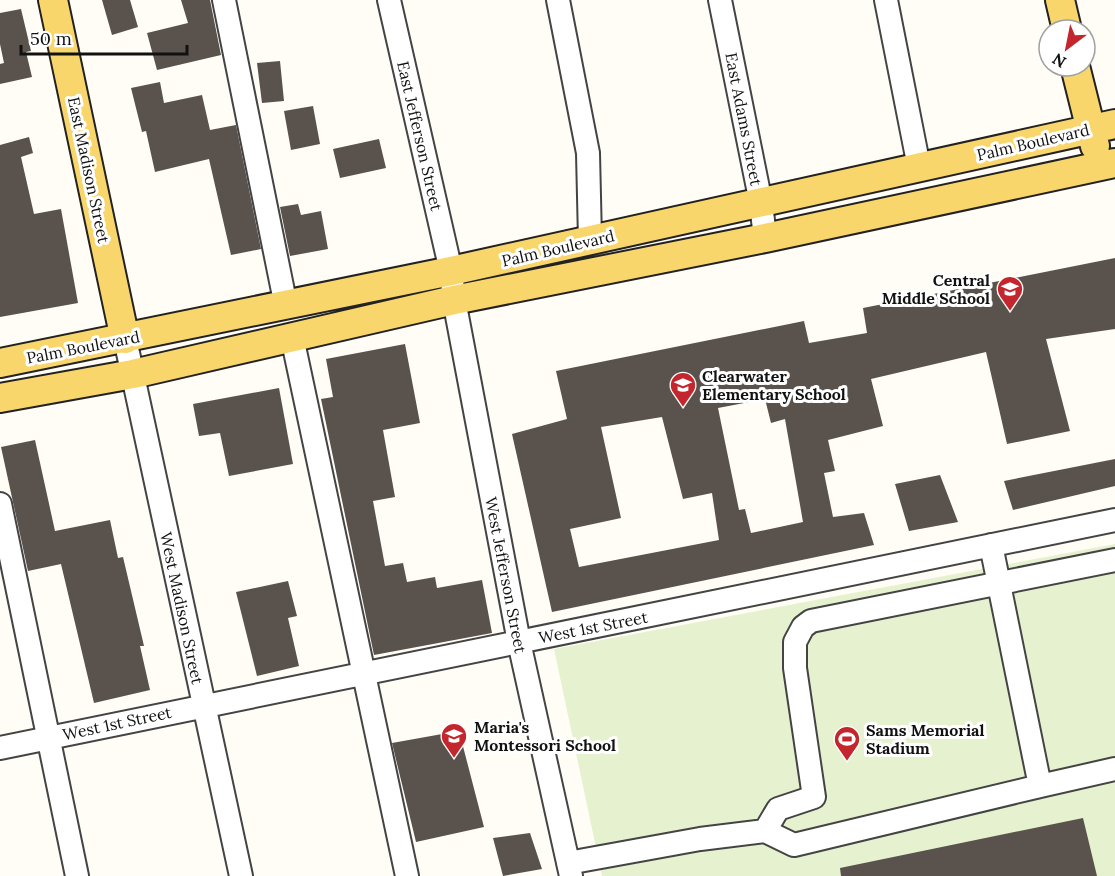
<svg xmlns="http://www.w3.org/2000/svg" width="1115" height="876" font-family="Lora,serif">
  <rect width="100%" height="100%" fill="#fffdf5"/>
  <!-- pitch -->
  <path fill="#e6f2cf" d="M 1115,544 L 1115,876 L 602,876 L 554,649 Z"/>
  <!-- building -->
  <path fill="#5a524d" fill-rule="evenodd" d="M 102,0 L 130,0 L 138,27 L 112,35 Z
    M 181,0 L 210,0 L 221,55 L 157,70 L 147,33 L 188,23 Z
    M 21,9 L 31,51 L 26,52 L 32,77 L 0,84 L 0,64 L 4,63 L 0,44 L 0,13 Z
    M 280,61 L 284,101 L 262,103 L 257,63 Z
    M 160,82 L 164,103 L 202,95 L 210,130 L 236,125 L 261,249 L 231,255 L 209,159 L 155,172 L 146,131 L 142,132 L 131,88 Z
    M 313,106 L 320,144 L 291,150 L 284,111 Z
    M 29,137 L 33,153 L 21,157 L 34,214 L 61,209 L 78,303 L 0,317 L 0,145 Z
    M 379,139 L 386,168 L 340,178 L 333,149 Z
    M 298,204 L 301,215 L 321,211 L 328,249 L 290,256 L 280,207 Z
    M 1115,258 L 1115,329 L 1046,339 L 1070,431 L 1007,444 L 986,352 L 871,379 L 883,426 L 828,440 L 835,471 L 824,473 L 833,517 L 864,513 L 874,545 L 552,612 L 512,434 L 567,419 L 556,371 L 804,321 L 809,343 L 867,333 L 863,308 ZM 765,399 L 771,423 L 785,419 L 803,522 L 751,533 L 745,509 L 739,510 L 718,408 ZM 662,417 L 683,499 L 712,493 L 719,540 L 579,567 L 570,529 L 621,518 L 601,427 Z
    M 405,344 L 420,423 L 383,430 L 395,497 L 373,501 L 385,566 L 403,563 L 407,582 L 435,577 L 437,588 L 482,580 L 492,633 L 374,655 L 321,399 L 333,397 L 326,359 Z
    M 279,388 L 293,464 L 229,476 L 220,433 L 199,436 L 193,404 Z
    M 35,440 L 55,531 L 110,520 L 118,558 L 123,557 L 144,646 L 140,646 L 150,690 L 94,703 L 61,564 L 28,571 L 1,447 Z
    M 1115,459 L 1115,486 L 1013,510 L 1004,481 Z
    M 940,475 L 958,522 L 909,531 L 895,484 Z
    M 288,581 L 297,616 L 288,618 L 299,666 L 257,676 L 236,592 Z
    M 459,731 L 484,827 L 416,842 L 392,743 Z
    M 1083,818 L 1097,876 L 841,876 L 840,868 Z
    M 530,833 L 542,869 L 503,876 L 493,838 Z"/>
  <g fill="none" stroke-linecap="round" stroke-linejoin="round">
    <!-- minor casing -->
    <g stroke="#444" stroke-width="26">
      <path id="minor" d="M 224,0 L 286,306
        M 389,0 L 451,271 L 454,300 L 519,642 L 571,876
        M 558,0 L 588,153 L 590,240
        M 720,0 L 761,203 L 765,238
        M 886,0 L 919,167
        M 292,337 L 407,876
        M 125,339 L 241,876
        M 0,504 L 77,876
        M 0,748 L 1115,520
        M 1040,786 L 1115,769
        M 765,831 L 778,809 L 814,797 L 795,668 L 795,642 L 803,627 L 811,621 L 1115,560
        M 568,863 L 700,839 L 765,831 L 794,845 L 1040,786 L 991,545"/>
    </g>
    <!-- major casing -->
    <g stroke="#222" stroke-width="32">
      <path id="major" d="M 53,0 L 125,339
        M 1060,0 L 1067,30
        M 1075,66 L 1095,146
        M 0,363 L 451,271 L 1115,124
        M 0,398 L 133,374 L 454,300 L 765,238 L 1115,163"/>
    </g>
    <!-- minor -->
    <use href="#minor" stroke="#fff" stroke-width="22"/>
    <!-- major -->
    <use href="#major" stroke="#f9d66b" stroke-width="28"/>
  </g>
  <!-- icons -->
  <defs>
    <g id="school-pin" transform="scale(1.35)"><path d="M0 17L-7.5 6A9.5 9.5 0 1 1 7.5 6Z" fill="#c4262e" stroke="#fff"/><path d="M0-5L7-2L0 1L-7-2ZM-4 1L0 2.5L4 1V4Q0 6-4 4Z" fill="#fff"/></g>
    <g id="stadium-pin" transform="scale(1.35)"><path d="M0 17L-7.5 6A9.5 9.5 0 1 1 7.5 6Z" fill="#c4262e" stroke="#fff"/><path d="M0-5a6.5 5 0 1 0 0 10a6.5 5 0 1 0 0-10ZM-3.5-1.8h7v3.6h-7Z" fill="#fff"/></g>
  </defs>
  <g fill-rule="evenodd">
    <use href="#school-pin" x="1010" y="289"/>
    <use href="#school-pin" x="683" y="385"/>
    <use href="#school-pin" x="454" y="736"/>
    <use href="#stadium-pin" x="847" y="739"/>
  </g>
  <g text-anchor="middle" dominant-baseline="central" stroke-width="6" stroke-linejoin="round" paint-order="stroke">
    <!-- street labels -->
    <g font-size="16" fill="#111" stroke="#fff">
      <text transform="translate(744 119) rotate(79)">East Adams Street</text>
      <text transform="translate(420 136) rotate(77)">East Jefferson Street</text>
      <text transform="translate(1033 142) rotate(-13)">Palm Boulevard</text>
      <text transform="translate(89 170) rotate(78)">East Madison Street</text>
      <text transform="translate(558 248) rotate(-13)">Palm Boulevard</text>
      <text transform="translate(83 347) rotate(-11)">Palm Boulevard</text>
      <text transform="translate(506 575) rotate(79)">West Jefferson Street</text>
      <text transform="translate(182 608) rotate(78)">West Madison Street</text>
      <text transform="translate(593 627) rotate(-11)">West 1st Street</text>
      <text transform="translate(117 723) rotate(-12)">West 1st Street</text>
    </g>
    <!-- poi labels -->
    <g font-size="16" font-weight="bold" fill="#111" stroke="#fff" text-anchor="start">
      <text x="990" y="280" text-anchor="end">Central<tspan x="990" dy="18">Middle School</tspan></text>
      <text x="702" y="376">Clearwater<tspan x="702" dy="18">Elementary School</tspan></text>
      <text x="474" y="727">Maria's<tspan x="474" dy="18">Montessori School</tspan></text>
      <text x="866" y="730">Sams Memorial<tspan x="866" dy="18">Stadium</tspan></text>
    </g>
  </g>
  <!-- north arrow -->
  <g transform="translate(1067 48) rotate(212)"><circle r="28" fill="#ffffff" stroke="#a0a0a0" stroke-width="1.5"/>
  <path d="M0-4.5L10 22L0 15L-10 22Z" fill="#c4262e"/>
  <text y="-9" font-size="16" font-weight="bold" text-anchor="middle" fill="#111111">N</text>
  </g>
  <!-- scale -->
  <path d="M21 45v9h166v-9" fill="none" stroke="#111111" stroke-width="3"/>
  <text x="30" y="45" font-size="18" fill="#111111" stroke="#ffffff" stroke-width="4.5" paint-order="stroke">50 m</text>
</svg>
